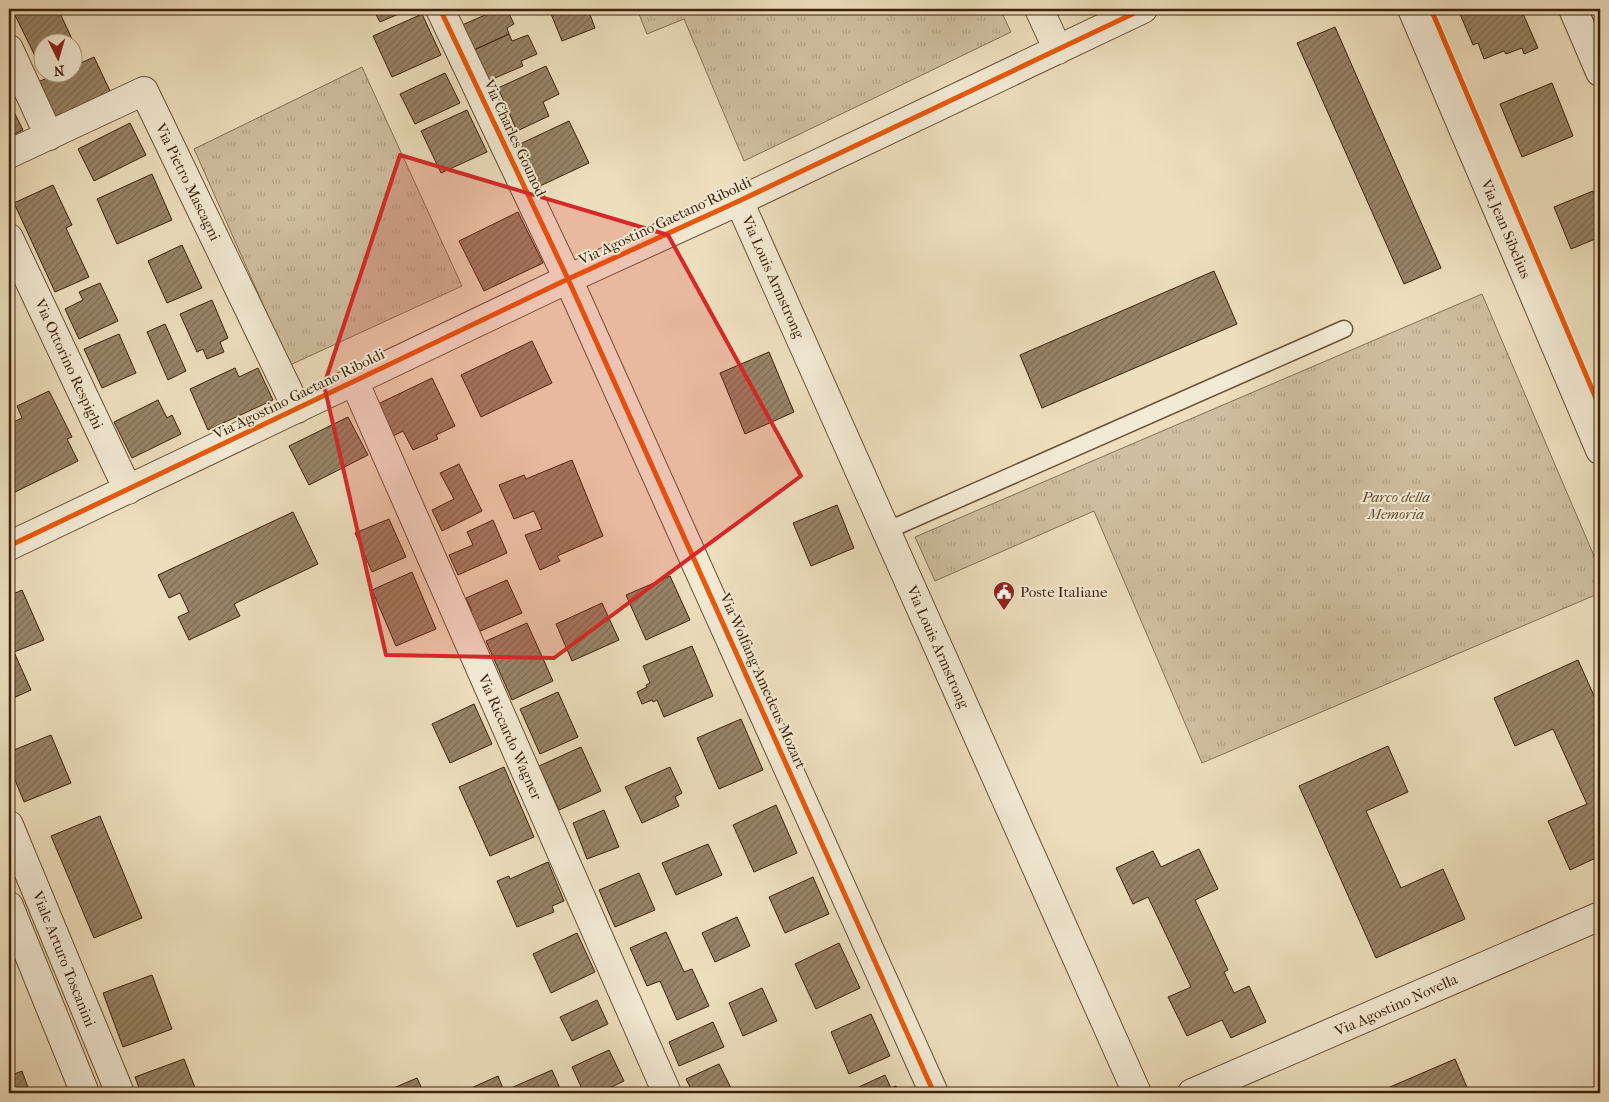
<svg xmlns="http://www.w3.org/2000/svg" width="1609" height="1102" font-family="'IM FELL French Canon',serif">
  <defs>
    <pattern id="park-tufts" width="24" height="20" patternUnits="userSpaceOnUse" patternTransform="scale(1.25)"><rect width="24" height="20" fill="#cfbe9f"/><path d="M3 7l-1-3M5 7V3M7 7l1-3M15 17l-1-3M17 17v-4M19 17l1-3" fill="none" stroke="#b3a388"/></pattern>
    <pattern id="building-hatch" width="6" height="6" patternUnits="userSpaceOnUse" patternTransform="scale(1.25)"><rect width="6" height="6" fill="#988467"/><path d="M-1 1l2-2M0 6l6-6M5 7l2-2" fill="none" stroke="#7d6c53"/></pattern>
  </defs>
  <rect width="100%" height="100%" fill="#eddebd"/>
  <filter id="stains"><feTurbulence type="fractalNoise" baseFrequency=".004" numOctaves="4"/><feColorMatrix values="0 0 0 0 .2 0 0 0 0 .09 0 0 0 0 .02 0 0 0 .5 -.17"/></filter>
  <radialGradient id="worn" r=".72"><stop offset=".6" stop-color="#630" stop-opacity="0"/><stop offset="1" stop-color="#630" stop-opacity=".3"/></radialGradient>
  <!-- park -->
  <path fill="url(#park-tufts)" stroke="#867054" d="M 637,9 L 1000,9 L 1011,32 L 744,161 L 684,19 L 647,34 Z
    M 362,67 L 462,286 L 290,365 L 194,149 Z
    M 1482,294 L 1600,570 L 1600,593 L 1202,763 L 1094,511 L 935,581 L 915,537 Z"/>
  <!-- building -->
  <path fill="url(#building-hatch)" stroke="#3c220a" d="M 12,9 L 58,9 L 72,39 L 64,42 L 42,42 L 42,53 L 35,56 Z
    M 373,9 L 410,9 L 380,22 Z
    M 499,9 L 507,9 L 514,24 L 507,28 L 509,34 L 474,50 L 462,25 Z
    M 549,9 L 588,9 L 595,28 L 562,41 Z
    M 1473,9 L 1510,9 L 1511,11 L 1521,9 L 1538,48 L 1524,54 L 1522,48 L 1506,54 L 1504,51 L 1484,59 L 1478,43 L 1473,45 L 1460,14 Z
    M 422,14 L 441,55 L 392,77 L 373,36 Z
    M 1335,27 L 1441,268 L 1404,284 L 1297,43 Z
    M 509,34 L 512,41 L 528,35 L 537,54 L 521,61 L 523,66 L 488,81 L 474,50 Z
    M 94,57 L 111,93 L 55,119 L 38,82 L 60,72 L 72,72 L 72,67 Z
    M 546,66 L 559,94 L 543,102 L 549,116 L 517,131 L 498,88 Z
    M 445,73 L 460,103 L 415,124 L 400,94 Z
    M 1552,83 L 1573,136 L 1522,157 L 1500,104 Z
    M 9,102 L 23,130 L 9,137 Z
    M 467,110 L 487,152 L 441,173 L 421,131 Z
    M 569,121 L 589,163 L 540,186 L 520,144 Z
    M 130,123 L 146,155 L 94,181 L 78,149 Z
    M 152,174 L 172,220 L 117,244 L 97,199 Z
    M 53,185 L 72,225 L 66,228 L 89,277 L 55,292 L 14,203 Z
    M 1593,191 L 1600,209 L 1600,237 L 1571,249 L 1554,207 Z
    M 518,212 L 543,263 L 484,291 L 459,241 Z
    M 182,245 L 202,288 L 167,303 L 148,261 Z
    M 1214,271 L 1237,324 L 1042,408 L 1020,355 Z
    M 100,283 L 118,321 L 79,339 L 65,309 L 83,300 L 79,292 Z
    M 212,300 L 228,338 L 220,342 L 224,352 L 207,359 L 203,349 L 197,352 L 180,314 Z
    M 165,324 L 186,371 L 168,380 L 147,332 Z
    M 119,334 L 136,373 L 102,388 L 84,349 Z
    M 532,341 L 552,383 L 481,417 L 461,375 Z
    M 769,352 L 794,412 L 745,434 L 720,373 Z
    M 235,368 L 239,377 L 258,368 L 273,400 L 208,430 L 190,389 Z
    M 432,378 L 455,426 L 436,435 L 438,439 L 413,450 L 403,431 L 393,436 L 378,404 Z
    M 49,391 L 72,437 L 67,439 L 78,461 L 9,495 L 9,424 L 22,418 L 17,406 Z
    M 158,400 L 167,418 L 172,415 L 181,434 L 132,458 L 114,422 Z
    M 348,417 L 368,455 L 309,485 L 289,446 Z
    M 572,460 L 603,536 L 557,556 L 560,561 L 540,570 L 525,535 L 542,529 L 534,511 L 514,519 L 499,485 L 524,475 L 526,479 Z
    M 459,464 L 482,511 L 442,531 L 432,510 L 454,499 L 440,473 Z
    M 837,505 L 854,548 L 811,566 L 793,523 Z
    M 293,512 L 318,564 L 234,604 L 240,616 L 189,640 L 178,617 L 189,612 L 180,593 L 169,598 L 158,575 Z
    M 389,519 L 406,557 L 372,572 L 355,533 Z
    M 493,520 L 507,553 L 458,575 L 449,555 L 473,545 L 467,532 Z
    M 412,572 L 436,629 L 396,646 L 372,590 Z
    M 670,576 L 690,620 L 646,640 L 626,595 Z
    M 507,580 L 522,613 L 476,633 L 467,613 L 472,611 L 466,598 Z
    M 22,590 L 44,640 L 14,652 L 31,690 L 9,700 L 9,596 Z
    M 602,603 L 619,640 L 572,661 L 556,624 Z
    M 527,623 L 553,681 L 512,700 L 486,641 Z
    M 692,646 L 713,696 L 664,717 L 657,700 L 653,702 L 652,700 L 642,704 L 637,692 L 647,687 L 646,685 L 650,683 L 643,666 Z
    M 1578,660 L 1600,709 L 1600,856 L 1570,870 L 1548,821 L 1587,804 L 1553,729 L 1515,746 L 1494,698 Z
    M 558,692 L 578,737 L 540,754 L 520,709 Z
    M 474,704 L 492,744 L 450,763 L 432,724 Z
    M 741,719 L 763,770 L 719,789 L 697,738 Z
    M 51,735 L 71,783 L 24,802 L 9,765 L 9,752 Z
    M 1388,746 L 1408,792 L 1366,811 L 1401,888 L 1443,869 L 1465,919 L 1376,958 L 1299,786 Z
    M 581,747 L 601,791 L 559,810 L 539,766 Z
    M 504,767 L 534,837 L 490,856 L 459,787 Z
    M 670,767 L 682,793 L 675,797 L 679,806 L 642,823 L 625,787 Z
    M 776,805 L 797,853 L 754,872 L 733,825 Z
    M 604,810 L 619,847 L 587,859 L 573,823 Z
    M 100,816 L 142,918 L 94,938 L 51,836 Z
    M 708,844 L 722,875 L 676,895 L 662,863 Z
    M 1199,849 L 1218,889 L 1195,900 L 1228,970 L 1224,972 L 1234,993 L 1249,986 L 1266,1022 L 1231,1038 L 1222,1020 L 1187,1036 L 1168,997 L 1191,987 L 1148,897 L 1133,904 L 1116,868 L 1153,851 L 1161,867 Z
    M 548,862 L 564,901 L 552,906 L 554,912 L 517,927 L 497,881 L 509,876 L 510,879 Z
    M 639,873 L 655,910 L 615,927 L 599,890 Z
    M 813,877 L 829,914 L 785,933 L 769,897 Z
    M 737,917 L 750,946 L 715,962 L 702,933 Z
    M 666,932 L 684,972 L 692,969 L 709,1006 L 677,1020 L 660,981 L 647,986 L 630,948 Z
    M 577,933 L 595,972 L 551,993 L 533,954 Z
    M 839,943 L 860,988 L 816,1009 L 795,964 Z
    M 152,975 L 172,1029 L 123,1047 L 103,993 Z
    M 762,988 L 777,1021 L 743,1036 L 729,1003 Z
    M 597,1000 L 608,1024 L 572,1041 L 560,1017 Z
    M 871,1014 L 890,1056 L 849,1074 L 831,1032 Z
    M 713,1022 L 724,1047 L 679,1066 L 669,1042 Z
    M 609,1050 L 624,1081 L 599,1093 L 584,1093 L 572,1067 Z
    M 184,1059 L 197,1093 L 141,1093 L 135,1077 Z
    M 1455,1059 L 1469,1092 L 1466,1093 L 1376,1093 Z
    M 719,1064 L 732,1090 L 724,1093 L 693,1093 L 686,1079 Z
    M 552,1070 L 562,1093 L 460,1093 L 498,1076 L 504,1091 Z
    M 22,1071 L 30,1093 L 9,1093 L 9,1076 Z
    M 885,1075 L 891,1088 L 896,1086 L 899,1093 L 849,1093 L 848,1092 Z
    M 417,1078 L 424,1093 L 382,1093 Z"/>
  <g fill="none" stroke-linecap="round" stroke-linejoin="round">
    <!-- service casing -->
    <g stroke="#685137" stroke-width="19">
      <path id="service" d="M 886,531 L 1344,329"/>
    </g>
    <!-- minor casing -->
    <g stroke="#685137" stroke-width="30">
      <path id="minor" d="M 440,9 L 568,279 L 934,1093
        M 1039,9 L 1058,50
        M 1412,9 L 1600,450
        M 1573,9 L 1600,72
        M 9,49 L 49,136
        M 9,154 L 144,91 L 297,409
        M 739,201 L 1137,1093
        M 9,238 L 128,490
        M 354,381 L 667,1093
        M 9,546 L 568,279 L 739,201 L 1143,9
        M 9,825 L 120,1093
        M 9,906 L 85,1093
        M 1192,1093 L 1600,916"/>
    </g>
    <!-- service -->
    <use href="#service" stroke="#f3ead4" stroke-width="16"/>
    <!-- minor -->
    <use href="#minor" stroke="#f3ead4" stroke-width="28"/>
    <!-- cycleway casing -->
    <g stroke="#f3ead4" stroke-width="8">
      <path id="cycleway" d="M 440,9 L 568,279 L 934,1093
        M 1431,9 L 1600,408
        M 9,546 L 568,279 L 739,201 L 1143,9"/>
    </g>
    <!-- cycleway -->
    <use href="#cycleway" stroke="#e8590c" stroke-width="5"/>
  </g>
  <!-- marked area -->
  <path fill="#d62828" fill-opacity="0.2" stroke="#d62828" stroke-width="4" stroke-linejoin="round" d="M 400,155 L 668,235 L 801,476 L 554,658 L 386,655 L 324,385 Z"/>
  <!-- icons -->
  <defs>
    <g id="civic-pin" transform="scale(1.125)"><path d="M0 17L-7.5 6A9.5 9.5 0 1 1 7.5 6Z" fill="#8f2418" stroke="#f3ead4"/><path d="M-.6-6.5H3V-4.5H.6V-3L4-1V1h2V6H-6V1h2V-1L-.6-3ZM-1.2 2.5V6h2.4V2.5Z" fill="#fff"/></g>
  </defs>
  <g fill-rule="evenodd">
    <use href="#civic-pin" x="1004" y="592"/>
  </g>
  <g text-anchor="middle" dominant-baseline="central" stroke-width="4" stroke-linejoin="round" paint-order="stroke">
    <!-- street labels -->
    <g font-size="15" fill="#3c220a" stroke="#f3ead4">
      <text transform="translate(515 138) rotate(65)">Via Charles Gounod</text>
      <text transform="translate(188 182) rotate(64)">Via Pietro Mascagni</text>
      <text transform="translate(665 221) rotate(-25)">Via Agostino Gaetano Riboldi</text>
      <text transform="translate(1506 229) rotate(67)">Via Jean Sibelius</text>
      <text transform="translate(773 277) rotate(66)">Via Louis Armstrong</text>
      <text transform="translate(69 364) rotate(65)">Via Ottorino Respighi</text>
      <text transform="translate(299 394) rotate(-26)">Via Agostino Gaetano Riboldi</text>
      <text transform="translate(938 647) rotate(66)">Via Louis Armstrong</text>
      <text transform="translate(763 681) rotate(66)">Via Wolfang Amedeus Mozart</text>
      <text transform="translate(510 737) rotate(66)">Via Riccardo Wagner</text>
      <text transform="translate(64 959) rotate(68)">Viale Arturo Toscanini</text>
      <text transform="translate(1396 1005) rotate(-24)">Via Agostino Novella</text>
    </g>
    <!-- park labels -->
    <g font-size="15" font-style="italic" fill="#61492f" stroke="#f3ead4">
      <text x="1396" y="497">Parco della<tspan x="1396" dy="17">Memoria</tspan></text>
    </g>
    <!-- poi labels -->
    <g font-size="15" fill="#3c220a" stroke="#f3ead4" text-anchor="start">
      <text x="1020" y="592">Poste Italiane</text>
    </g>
  </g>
  <!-- margin -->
  <rect width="1609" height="1102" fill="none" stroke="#eddebd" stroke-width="30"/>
  <rect x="10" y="10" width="1589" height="1082" fill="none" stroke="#3c220a" stroke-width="2.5"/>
  <rect x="15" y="15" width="1579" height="1072" fill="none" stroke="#3c220a"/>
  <!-- north arrow -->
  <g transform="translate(58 58) rotate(175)"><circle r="24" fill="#f3ead4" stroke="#aa9a83"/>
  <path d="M0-4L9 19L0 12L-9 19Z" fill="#8f2418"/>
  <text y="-8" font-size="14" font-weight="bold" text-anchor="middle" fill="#3c220a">N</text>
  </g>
  <rect width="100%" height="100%" filter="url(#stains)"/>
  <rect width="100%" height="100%" fill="url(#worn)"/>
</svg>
